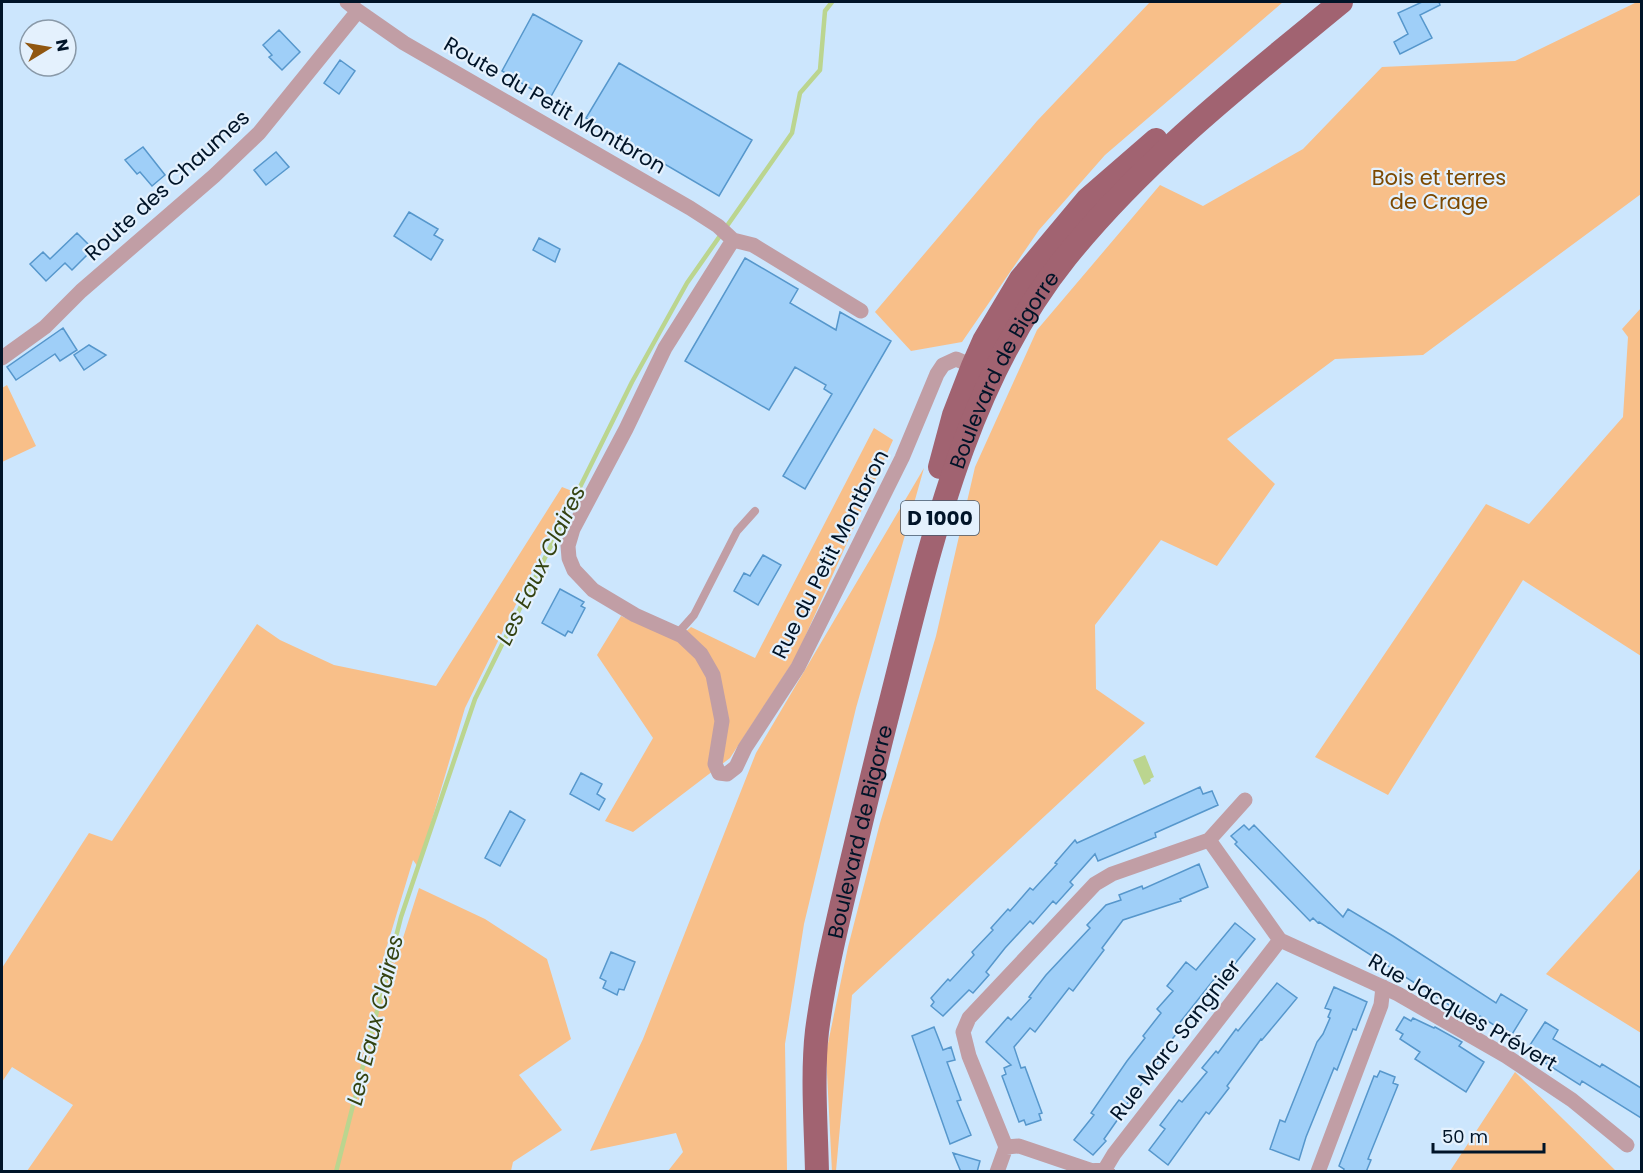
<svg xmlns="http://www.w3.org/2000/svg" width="1643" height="1173" font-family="Poppins,sans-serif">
  <rect width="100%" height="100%" fill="#cce6fd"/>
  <!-- green -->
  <path fill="#f8bf89" d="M 1150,2 L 1283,2 L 1105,155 L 1039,230 L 962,342 L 911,351 L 875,312 L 1037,121 Z
    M 1637,2 L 1641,2 L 1641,194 L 1423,355 L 1335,359 L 1227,439 L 1275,484 L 1217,566 L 1161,540 L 1095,625 L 1096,689 L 1145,723 L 852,995 L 836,1171 L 832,1172 L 826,1053 L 848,947 L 880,823 L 936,636 L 975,467 L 1037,330 L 1160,185 L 1203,206 L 1303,149 L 1382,67 L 1515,61 Z
    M 1641,308 L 1641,656 L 1523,580 L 1388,795 L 1315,757 L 1486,504 L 1529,524 L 1623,417 L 1628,337 L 1622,329 Z
    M 7,385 L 36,446 L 2,462 L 2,388 Z
    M 874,428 L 893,440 L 796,657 L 730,758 L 633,832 L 605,821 L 653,738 L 597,655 L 621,616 L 676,640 L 691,627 L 755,658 Z
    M 924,468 L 856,708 L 804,924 L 785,1044 L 787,1171 L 668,1171 L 683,1152 L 676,1133 L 590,1151 L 643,1039 L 756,753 Z
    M 562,487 L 572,491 L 465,708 L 418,867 L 413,860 L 383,959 L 395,963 L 419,888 L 485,919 L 547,959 L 571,1039 L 519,1075 L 562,1130 L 513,1162 L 511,1171 L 27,1171 L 73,1105 L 12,1067 L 2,1082 L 2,968 L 89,833 L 112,841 L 257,624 L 280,640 L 334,665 L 436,686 Z
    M 1641,868 L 1641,1033 L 1546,974 Z
    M 1515,1072 L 1616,1171 L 1450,1171 Z"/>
  <!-- water -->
  <path fill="#bbd58f" d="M 1145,755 L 1154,777 L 1150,779 L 1151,781 L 1144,785 L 1133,760 Z"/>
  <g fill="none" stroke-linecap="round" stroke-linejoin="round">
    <!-- stream -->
    <path stroke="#bbd58f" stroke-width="4.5" d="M 336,1172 L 401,917 L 475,699 L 632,382 L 687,283 L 792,133 L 800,93 L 820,70 L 825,11 L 832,2"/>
  </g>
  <!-- building -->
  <path fill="#9fcff8" stroke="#5697cc" stroke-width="1.5" d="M 1422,2 L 1439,2 L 1440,5 L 1420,15 L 1432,38 L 1400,54 L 1394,42 L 1408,34 L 1398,13 Z
    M 533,14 L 582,41 L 549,100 L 502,71 Z
    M 279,30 L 300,52 L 282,70 L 269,57 L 272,55 L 263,45 Z
    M 340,60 L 355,71 L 339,94 L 324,83 Z
    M 619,63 L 752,140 L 719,196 L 586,118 Z
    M 143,147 L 165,175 L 152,186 L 140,172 L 137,174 L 125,160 Z
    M 276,152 L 289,167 L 266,185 L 254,170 Z
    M 409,212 L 438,229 L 434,235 L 443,240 L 431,260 L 394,236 Z
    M 77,233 L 93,249 L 72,270 L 65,263 L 46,281 L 30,264 L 43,252 L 50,259 Z
    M 539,238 L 560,249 L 555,262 L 533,250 Z
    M 745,258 L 798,289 L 790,303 L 836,330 L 840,312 L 891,341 L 805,489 L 783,476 L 832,394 L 824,389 L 826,385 L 795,367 L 769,410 L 685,361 Z
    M 63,328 L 77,350 L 60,361 L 55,354 L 16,380 L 7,367 Z
    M 89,345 L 106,355 L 84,370 L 74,355 Z
    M 763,555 L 781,565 L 758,605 L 734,591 L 744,573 L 750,576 Z
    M 560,589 L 584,602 L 581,606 L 585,608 L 572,633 L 568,631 L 565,636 L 542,623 Z
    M 581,773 L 602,784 L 597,794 L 605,799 L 599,810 L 570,794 Z
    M 1200,787 L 1203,794 L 1212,791 L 1218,805 L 1155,833 L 1156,837 L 1098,861 L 1095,854 L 1070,882 L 1073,885 L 1056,904 L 1053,901 L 1033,924 L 1030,921 L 1005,948 L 986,972 L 989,975 L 973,993 L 969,990 L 943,1016 L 931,1006 L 934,1002 L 931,998 L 948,979 L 950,981 L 974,955 L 972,952 L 993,930 L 991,928 L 1008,909 L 1010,911 L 1030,888 L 1033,890 L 1057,864 L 1055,863 L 1075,840 L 1077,843 Z
    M 510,811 L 525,820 L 500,866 L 485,858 Z
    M 1244,825 L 1249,830 L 1254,825 L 1343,917 L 1348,909 L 1393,936 L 1496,1003 L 1501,994 L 1527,1010 L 1511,1036 L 1480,1016 L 1476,1022 L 1319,922 L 1318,923 L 1313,918 L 1310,921 L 1235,844 L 1237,842 L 1231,836 Z
    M 1199,864 L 1208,887 L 1180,899 L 1181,901 L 1123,920 L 1102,948 L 1104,950 L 1073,991 L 1069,988 L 1035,1032 L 1030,1028 L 1014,1047 L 1021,1068 L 1025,1067 L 1042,1113 L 1039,1114 L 1041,1120 L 1026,1125 L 1024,1120 L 1019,1122 L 1002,1076 L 1006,1074 L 1004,1068 L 1011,1065 L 986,1042 L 1008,1017 L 1011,1020 L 1031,998 L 1029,997 L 1046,975 L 1090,928 L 1087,925 L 1106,905 L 1121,900 L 1119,895 L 1142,886 L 1143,889 Z
    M 1235,923 L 1255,939 L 1220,982 L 1215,978 L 1174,1030 L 1177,1033 L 1158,1057 L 1160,1059 L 1124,1108 L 1125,1109 L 1104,1139 L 1106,1141 L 1093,1155 L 1074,1140 L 1094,1115 L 1091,1113 L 1127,1061 L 1145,1038 L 1143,1036 L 1161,1013 L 1157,1009 L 1173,991 L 1167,986 L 1186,962 L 1196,970 Z
    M 611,952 L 635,962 L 624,990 L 619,989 L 617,995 L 603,988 L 606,981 L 600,978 Z
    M 1277,983 L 1297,998 L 1262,1040 L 1261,1039 L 1227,1086 L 1229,1088 L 1209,1114 L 1206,1112 L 1168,1165 L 1149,1150 L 1165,1129 L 1160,1125 L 1179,1100 L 1182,1102 L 1207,1072 L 1202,1068 L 1216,1051 L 1218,1053 L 1236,1029 L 1238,1031 Z
    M 1334,987 L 1367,1002 L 1356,1030 L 1353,1029 L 1337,1070 L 1334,1068 L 1306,1137 L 1299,1160 L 1270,1149 L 1280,1120 L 1285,1122 L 1317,1042 L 1323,1034 L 1330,1018 L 1328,1017 L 1331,1010 L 1325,1008 Z
    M 1404,1017 L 1411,1021 L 1413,1018 L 1434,1028 L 1435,1027 L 1462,1042 L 1459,1046 L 1484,1062 L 1466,1092 L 1415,1059 L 1420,1052 L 1400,1039 L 1403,1034 L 1396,1030 Z
    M 1545,1022 L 1558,1030 L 1553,1039 L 1600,1067 L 1602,1064 L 1641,1088 L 1641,1118 L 1582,1081 L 1580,1085 L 1539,1059 L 1541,1056 L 1528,1048 Z
    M 934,1027 L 943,1050 L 951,1047 L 955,1060 L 947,1062 L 961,1100 L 957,1101 L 971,1135 L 950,1144 L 912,1036 Z
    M 1380,1071 L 1395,1077 L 1393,1083 L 1398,1085 L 1368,1159 L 1371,1160 L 1366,1172 L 1343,1172 L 1344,1169 L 1339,1166 L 1374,1076 L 1377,1077 Z
    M 953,1153 L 980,1161 L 977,1172 L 961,1172 Z"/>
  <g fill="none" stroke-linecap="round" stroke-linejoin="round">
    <!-- service -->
    <path stroke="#c19ea5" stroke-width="8" d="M 677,634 L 694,615 L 737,531 L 755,511"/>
    <!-- minor -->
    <path stroke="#c19ea5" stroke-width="15" d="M 358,11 L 404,43 L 690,208 L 718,226 L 733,240
      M 733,240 L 665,348 L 626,429 L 573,529 L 568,546 L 569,558 L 574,570 L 593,590 L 635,615 L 682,636 L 701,654 L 713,675 L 722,721 L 715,764 L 719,773 L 727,774 L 736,767 L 745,748 L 798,667 L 902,458 L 937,374 L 943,365 L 956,359 L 973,366
      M 733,240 L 753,245 L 861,311
      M 2,358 L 45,327 L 81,291 L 214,176 L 259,133 L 358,11 L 347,2
      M 1209,840 L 1280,940 L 1398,994 L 1506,1056 L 1572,1100 L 1627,1145
      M 1006,1147 L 1019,1146 L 1093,1171 L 1105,1169 L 1108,1172
      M 1105,1169 L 1114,1154 L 1280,940
      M 997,1172 L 1006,1147 L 969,1056 L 963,1032 L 969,1018 L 1095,884 L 1112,874 L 1209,840 L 1245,800
      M 1318,1172 L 1381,1005 L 1383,987"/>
    <!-- primary -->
    <g stroke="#a16371" stroke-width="24">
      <path d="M 940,467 L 954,415 L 973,366 L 984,341 L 1021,279 L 1088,199 L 1156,140"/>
      <path id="s1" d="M 817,1172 C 816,1127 812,1074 817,1031 C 824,977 837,925 849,873 C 863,814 877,755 892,697 C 931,544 965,383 1066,257 C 1145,159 1245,81 1341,2"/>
    </g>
  </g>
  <g text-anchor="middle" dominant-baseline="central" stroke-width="4.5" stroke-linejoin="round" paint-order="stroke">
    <!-- shield labels -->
    <rect fill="#e4f1fd" stroke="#445668" stroke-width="1.5" x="901" y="501" width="78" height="34" rx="4.5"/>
    <g font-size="20" font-weight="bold" fill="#001428">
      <text x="940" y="518">D 1000</text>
    </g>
    <!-- street labels -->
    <g font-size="21" fill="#001428" stroke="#e4f1fd">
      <text transform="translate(555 105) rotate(30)">Route du Petit Montbron</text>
      <text transform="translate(167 185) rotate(-42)">Route des Chaumes</text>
      <text stroke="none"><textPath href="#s1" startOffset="831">Boulevard de Bigorre</textPath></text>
      <text transform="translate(830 554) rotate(-63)">Rue du Petit Montbron</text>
      <text stroke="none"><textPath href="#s1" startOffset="345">Boulevard de Bigorre</textPath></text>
      <text transform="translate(1463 1012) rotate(30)">Rue Jacques Prévert</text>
      <text transform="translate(1175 1040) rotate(-52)">Rue Marc Sangnier</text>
    </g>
    <!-- park labels -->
    <g font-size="21" fill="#7c4902" stroke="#e4f1fd">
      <text x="1439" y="177">Bois et terres<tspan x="1439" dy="24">de Crage</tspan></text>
    </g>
    <!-- water labels -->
    <g font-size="22" font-style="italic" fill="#344311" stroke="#e4f1fd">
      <text transform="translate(541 565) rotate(-64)">Les Eaux Claires</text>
      <text transform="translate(375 1020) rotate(-76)">Les Eaux Claires</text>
    </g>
  </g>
  <!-- border -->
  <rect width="1643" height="1173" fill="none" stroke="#001428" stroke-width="6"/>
  <!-- north arrow -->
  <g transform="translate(48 48) rotate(79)"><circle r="28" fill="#e4f1fd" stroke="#8999a8" stroke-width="1.5"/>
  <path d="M0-4.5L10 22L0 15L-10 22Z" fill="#905711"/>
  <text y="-9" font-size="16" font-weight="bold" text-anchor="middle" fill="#001428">N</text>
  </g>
  <!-- scale -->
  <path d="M1433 1143v9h111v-9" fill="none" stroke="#001428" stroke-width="3"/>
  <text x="1442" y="1143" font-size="18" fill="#001428" stroke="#e4f1fd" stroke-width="4.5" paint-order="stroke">50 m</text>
</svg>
